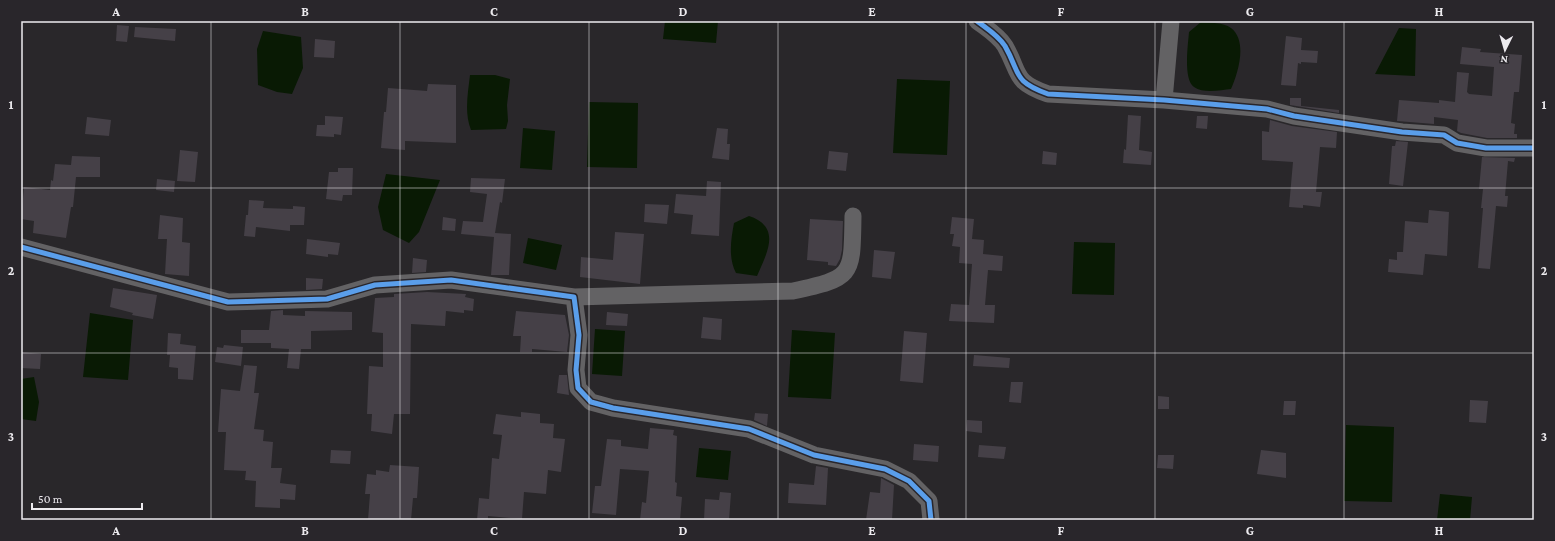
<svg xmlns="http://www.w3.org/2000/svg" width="1555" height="541" font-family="'Crimson Pro',serif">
  <rect width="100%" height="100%" fill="#29272a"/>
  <!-- water -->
  <path fill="#091a04" d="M 665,21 L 718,21 L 716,43 L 663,39 Z
    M 1201,22 C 1210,23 1223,22 1231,28 C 1248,41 1238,73 1231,89 C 1221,90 1204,94 1194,87 C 1183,79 1188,45 1189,32 Z
    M 1399,28 L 1416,29 L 1415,76 L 1375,74 Z
    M 263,31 L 301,37 L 303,68 L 292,94 L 277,92 L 258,85 L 257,49 Z
    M 470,75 L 495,75 L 510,79 L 507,105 L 508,121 L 506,129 L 471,130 C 464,112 468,93 470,75 Z
    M 897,79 L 950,81 L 947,155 L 893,153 Z
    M 589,102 L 638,103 L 637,168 L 587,167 Z
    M 523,128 L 555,131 L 552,170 L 520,168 Z
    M 386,174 L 440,180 L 419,232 L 409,243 L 383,230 L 378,207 Z
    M 749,216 C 782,227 767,253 757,276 L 736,273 C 728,258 731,239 734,223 Z
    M 528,238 L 562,245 L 556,270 L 523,263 Z
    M 1074,242 L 1115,243 L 1114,295 L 1072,294 Z
    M 90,313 L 133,320 L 128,380 L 83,377 Z
    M 595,329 L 625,331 L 622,376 L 592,374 Z
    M 792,330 L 835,333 L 831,399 L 788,397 Z
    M 34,377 L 39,402 L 36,421 L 21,419 L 21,379 Z
    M 1346,425 L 1394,427 L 1392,502 L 1344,501 Z
    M 699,448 L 731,451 L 728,480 L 696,477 Z
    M 1440,494 L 1472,497 L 1470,520 L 1437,520 Z"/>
  <!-- building -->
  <path fill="#454047" d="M 117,25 L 129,26 L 127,42 L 116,41 Z
    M 135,27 L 176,29 L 175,41 L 134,37 Z
    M 1286,36 L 1302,38 L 1301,50 L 1318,51 L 1317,63 L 1301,62 L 1301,64 L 1298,63 L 1296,86 L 1281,85 Z
    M 315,39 L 335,41 L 334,58 L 314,57 Z
    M 1462,47 L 1481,49 L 1480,52 L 1522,55 L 1519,92 L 1514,92 L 1511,123 L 1515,124 L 1514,134 L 1517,134 L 1517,138 L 1487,138 L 1461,133 L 1457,131 L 1458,120 L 1434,117 L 1434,124 L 1397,121 L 1399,100 L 1439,103 L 1439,100 L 1455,102 L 1457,72 L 1469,73 L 1467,92 L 1469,94 L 1492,96 L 1494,67 L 1460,64 Z
    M 428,84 L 456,85 L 456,143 L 405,141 L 405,150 L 381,148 L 384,112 L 386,112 L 388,88 L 427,91 Z
    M 1290,98 L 1301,98 L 1301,106 L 1339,110 L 1339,113 L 1290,105 Z
    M 1128,115 L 1141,116 L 1139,150 L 1152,152 L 1151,165 L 1123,163 L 1124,149 L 1126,150 Z
    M 325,116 L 343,117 L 341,135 L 334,134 L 334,137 L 316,136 L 317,125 L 325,125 Z
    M 1197,116 L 1208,116 L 1207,129 L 1196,128 Z
    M 87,117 L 111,120 L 109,136 L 85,134 Z
    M 1270,120 L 1292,126 L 1337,132 L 1336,148 L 1320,147 L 1316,192 L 1322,192 L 1320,207 L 1303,205 L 1303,208 L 1289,207 L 1293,162 L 1262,160 L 1262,131 L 1269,132 Z
    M 717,128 L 728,129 L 727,144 L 730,144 L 729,160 L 712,158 Z
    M 1396,141 L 1408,142 L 1403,186 L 1389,184 L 1392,146 L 1395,146 Z
    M 180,150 L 198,152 L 195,182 L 177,181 Z
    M 829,151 L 848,153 L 846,171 L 827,169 Z
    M 1043,151 L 1057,153 L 1056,165 L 1042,164 Z
    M 72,156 L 100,157 L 100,177 L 76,177 L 73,207 L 71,207 L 66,238 L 33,233 L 34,221 L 21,219 L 24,187 L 50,190 L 51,180 L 53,181 L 55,164 L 71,165 Z
    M 1482,157 L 1515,158 L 1514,162 L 1508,161 L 1505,196 L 1508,196 L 1507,207 L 1496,206 L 1490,269 L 1478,268 L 1483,208 L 1481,208 L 1483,189 L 1479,189 Z
    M 338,168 L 353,168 L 352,195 L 343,195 L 342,201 L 326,199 L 329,172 L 338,172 Z
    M 471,178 L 505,179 L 502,203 L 500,202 L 495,233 L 511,234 L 509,275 L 491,275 L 494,237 L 461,234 L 463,221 L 483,222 L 487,194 L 470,192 Z
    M 157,179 L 175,181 L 174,192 L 156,190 Z
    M 707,181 L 721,182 L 719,236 L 691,234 L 693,215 L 674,213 L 676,194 L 706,196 Z
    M 249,200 L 264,201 L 263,208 L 293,209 L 293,206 L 305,207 L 304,225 L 290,225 L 290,231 L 256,227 L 255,237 L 244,236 L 246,215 L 248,215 Z
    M 645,204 L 669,205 L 667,224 L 644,222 Z
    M 1429,210 L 1449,212 L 1447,256 L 1425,254 L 1423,275 L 1388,272 L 1389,259 L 1397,260 L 1397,252 L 1403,252 L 1405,221 L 1428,223 Z
    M 160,215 L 183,218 L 182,242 L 190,243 L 189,276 L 165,274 L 167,239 L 158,239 Z
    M 443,217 L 456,219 L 455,231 L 442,230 Z
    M 952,217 L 974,219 L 972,239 L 984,240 L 983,254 L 1003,256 L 1002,271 L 988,270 L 985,305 L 995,305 L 994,323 L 949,321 L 951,304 L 969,305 L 972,264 L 959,263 L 960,247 L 952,246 L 954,234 L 950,234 Z
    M 810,219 L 843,221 L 842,250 L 840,259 L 836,266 L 828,265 L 828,262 L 807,260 Z
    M 615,232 L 644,234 L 640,284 L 580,277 L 581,257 L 613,260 Z
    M 307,239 L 340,243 L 338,255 L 328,254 L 328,257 L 306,254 Z
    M 874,250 L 895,252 L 891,279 L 872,277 Z
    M 413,258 L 427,260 L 426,272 L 412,273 Z
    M 306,278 L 323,279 L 322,289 L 306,290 Z
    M 113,288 L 157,295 L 153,319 L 132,315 L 133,313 L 110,307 Z
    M 427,292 L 466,294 L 465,297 L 474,299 L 473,311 L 464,310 L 464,313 L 446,311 L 445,326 L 411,324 L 410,414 L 394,414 L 392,434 L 371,431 L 372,414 L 367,414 L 369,366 L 383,367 L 383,333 L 372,332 L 375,298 L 394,297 L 394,294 Z
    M 283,310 L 283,315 L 305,316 L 305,311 L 352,312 L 352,330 L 311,331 L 311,349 L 301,349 L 299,369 L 287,368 L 289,349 L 271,348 L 271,343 L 241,343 L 241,330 L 269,330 L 271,311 Z
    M 516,311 L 565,315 L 569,335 L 567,352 L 532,349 L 532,352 L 520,352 L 521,336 L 513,336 Z
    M 607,312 L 628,314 L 627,326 L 606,325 Z
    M 703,317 L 722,319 L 721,340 L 701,338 Z
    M 904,331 L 927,333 L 923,383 L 900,381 Z
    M 168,333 L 181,334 L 180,344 L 196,346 L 193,380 L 178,379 L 178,368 L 169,367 L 170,355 L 167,355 Z
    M 224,345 L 243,347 L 241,366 L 215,362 L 217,347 L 223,348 Z
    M 21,352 L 41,354 L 40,369 L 21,368 Z
    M 974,355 L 1010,358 L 1009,368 L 973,366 Z
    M 244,365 L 257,366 L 254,393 L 259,393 L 254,429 L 264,430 L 263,441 L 273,442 L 271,468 L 282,468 L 280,483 L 296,485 L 295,500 L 280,499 L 280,508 L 255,507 L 256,481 L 245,480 L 246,471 L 224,470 L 226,432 L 218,432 L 221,389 L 240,391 Z
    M 559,375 L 567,375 L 569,395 L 557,393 Z
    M 1011,382 L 1023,382 L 1021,403 L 1009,402 Z
    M 1158,396 L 1169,397 L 1169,409 L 1158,409 Z
    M 1470,400 L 1488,401 L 1486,423 L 1469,422 Z
    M 1284,401 L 1296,401 L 1295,415 L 1283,415 Z
    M 521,412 L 540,414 L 540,423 L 554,424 L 553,438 L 565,439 L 561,472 L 548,470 L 546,494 L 524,492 L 522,519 L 488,516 L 488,520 L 477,520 L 479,498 L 489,499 L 492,458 L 499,459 L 502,435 L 493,434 L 496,414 L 521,417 Z
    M 755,413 L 768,414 L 767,426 L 754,420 Z
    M 967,420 L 982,421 L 982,433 L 966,431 Z
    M 650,428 L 674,430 L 673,435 L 677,436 L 675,482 L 677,483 L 676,496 L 682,497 L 680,520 L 640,520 L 642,502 L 646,503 L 649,471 L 620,469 L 616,515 L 592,513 L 595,486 L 601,486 L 607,439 L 621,440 L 621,446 L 648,449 Z
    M 914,444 L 939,446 L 938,462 L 913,460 Z
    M 979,445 L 1006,447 L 1004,459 L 978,457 Z
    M 331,450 L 351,451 L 350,464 L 330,463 Z
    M 1261,450 L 1286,453 L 1286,478 L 1257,474 Z
    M 1158,455 L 1174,455 L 1173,469 L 1157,468 Z
    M 390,465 L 419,467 L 417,498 L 413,498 L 411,520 L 368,520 L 370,494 L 365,494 L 367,474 L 376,475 L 376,470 L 389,472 Z
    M 816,466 L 828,468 L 826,505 L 788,503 L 789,483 L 814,485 Z
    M 881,478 L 894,485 L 892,520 L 866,520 L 870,492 L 880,493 Z
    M 720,492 L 731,493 L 729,520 L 704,520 L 705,499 L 719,500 Z"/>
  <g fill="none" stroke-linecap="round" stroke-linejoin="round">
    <!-- minor -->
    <path stroke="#636264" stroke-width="17" d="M 977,21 C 986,28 998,35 1005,46 C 1021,74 1012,81 1048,94 L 1164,100 L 1267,109 L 1294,116 L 1402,132 L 1444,135 L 1457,143 L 1486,148 L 1534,148
      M 1164,100 L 1171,21
      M 21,247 L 228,302 L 327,299 L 375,285 L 451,280 L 574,297 L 579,335 L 576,370 L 578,388 L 591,402 L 613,408 L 749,429 L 814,455 L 885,469 L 909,481 L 929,501 L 931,520
      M 574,297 L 793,291 C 854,278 852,276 853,216"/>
    <!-- cycleway casing -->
    <g stroke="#29262b" stroke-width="8">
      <path id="cycleway" d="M 977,21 C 986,28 998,35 1005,46 C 1021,74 1012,81 1048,94 L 1164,100 L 1267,109 L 1294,116 L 1402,132 L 1444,135 L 1457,143 L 1486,148 L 1534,148
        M 21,247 L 228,302 L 327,299 L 375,285 L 451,280 L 574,297 L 579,335 L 576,370 L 578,388 L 591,402 L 613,408 L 749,429 L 814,455 L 885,469 L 909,481 L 929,501 L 931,520"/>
    </g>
    <!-- cycleway -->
    <use href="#cycleway" stroke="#5a9eea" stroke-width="5"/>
  </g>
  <!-- grid -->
  <path fill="none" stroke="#edebef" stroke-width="1" stroke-opacity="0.55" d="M 211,21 L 211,520M 400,21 L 400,520M 589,21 L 589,520M 778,21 L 778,520M 966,21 L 966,520M 1155,21 L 1155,520M 1344,21 L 1344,520M 21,188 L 1534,188M 21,353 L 1534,353"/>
  <!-- border -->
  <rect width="1555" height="541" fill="none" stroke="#29262b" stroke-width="44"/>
  <!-- north arrow -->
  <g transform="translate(1505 50) rotate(185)" stroke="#29262b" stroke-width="3" paint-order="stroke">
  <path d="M0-3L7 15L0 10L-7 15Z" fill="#edebef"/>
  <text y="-6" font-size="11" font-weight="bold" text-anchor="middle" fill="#edebef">N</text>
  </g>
  <!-- scale -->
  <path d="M32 503v6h110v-6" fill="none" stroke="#edebef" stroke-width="2"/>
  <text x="38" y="503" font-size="12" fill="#edebef" stroke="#29262b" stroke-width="3" paint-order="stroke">50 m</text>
  <rect x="22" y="22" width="1511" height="497" fill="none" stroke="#edebef" stroke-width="1.5"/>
  <g font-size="13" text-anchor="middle" font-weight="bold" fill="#edebef">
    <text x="116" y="16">A</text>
    <text x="305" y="16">B</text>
    <text x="494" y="16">C</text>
    <text x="683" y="16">D</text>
    <text x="872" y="16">E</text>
    <text x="1061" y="16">F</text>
    <text x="1250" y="16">G</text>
    <text x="1439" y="16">H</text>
    <text x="11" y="109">1</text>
    <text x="1544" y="109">1</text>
    <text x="11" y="275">2</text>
    <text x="1544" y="275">2</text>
    <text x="11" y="441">3</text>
    <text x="1544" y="441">3</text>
    <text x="116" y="535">A</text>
    <text x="305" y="535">B</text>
    <text x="494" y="535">C</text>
    <text x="683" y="535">D</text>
    <text x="872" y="535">E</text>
    <text x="1061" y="535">F</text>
    <text x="1250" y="535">G</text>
    <text x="1439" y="535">H</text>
  </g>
</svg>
